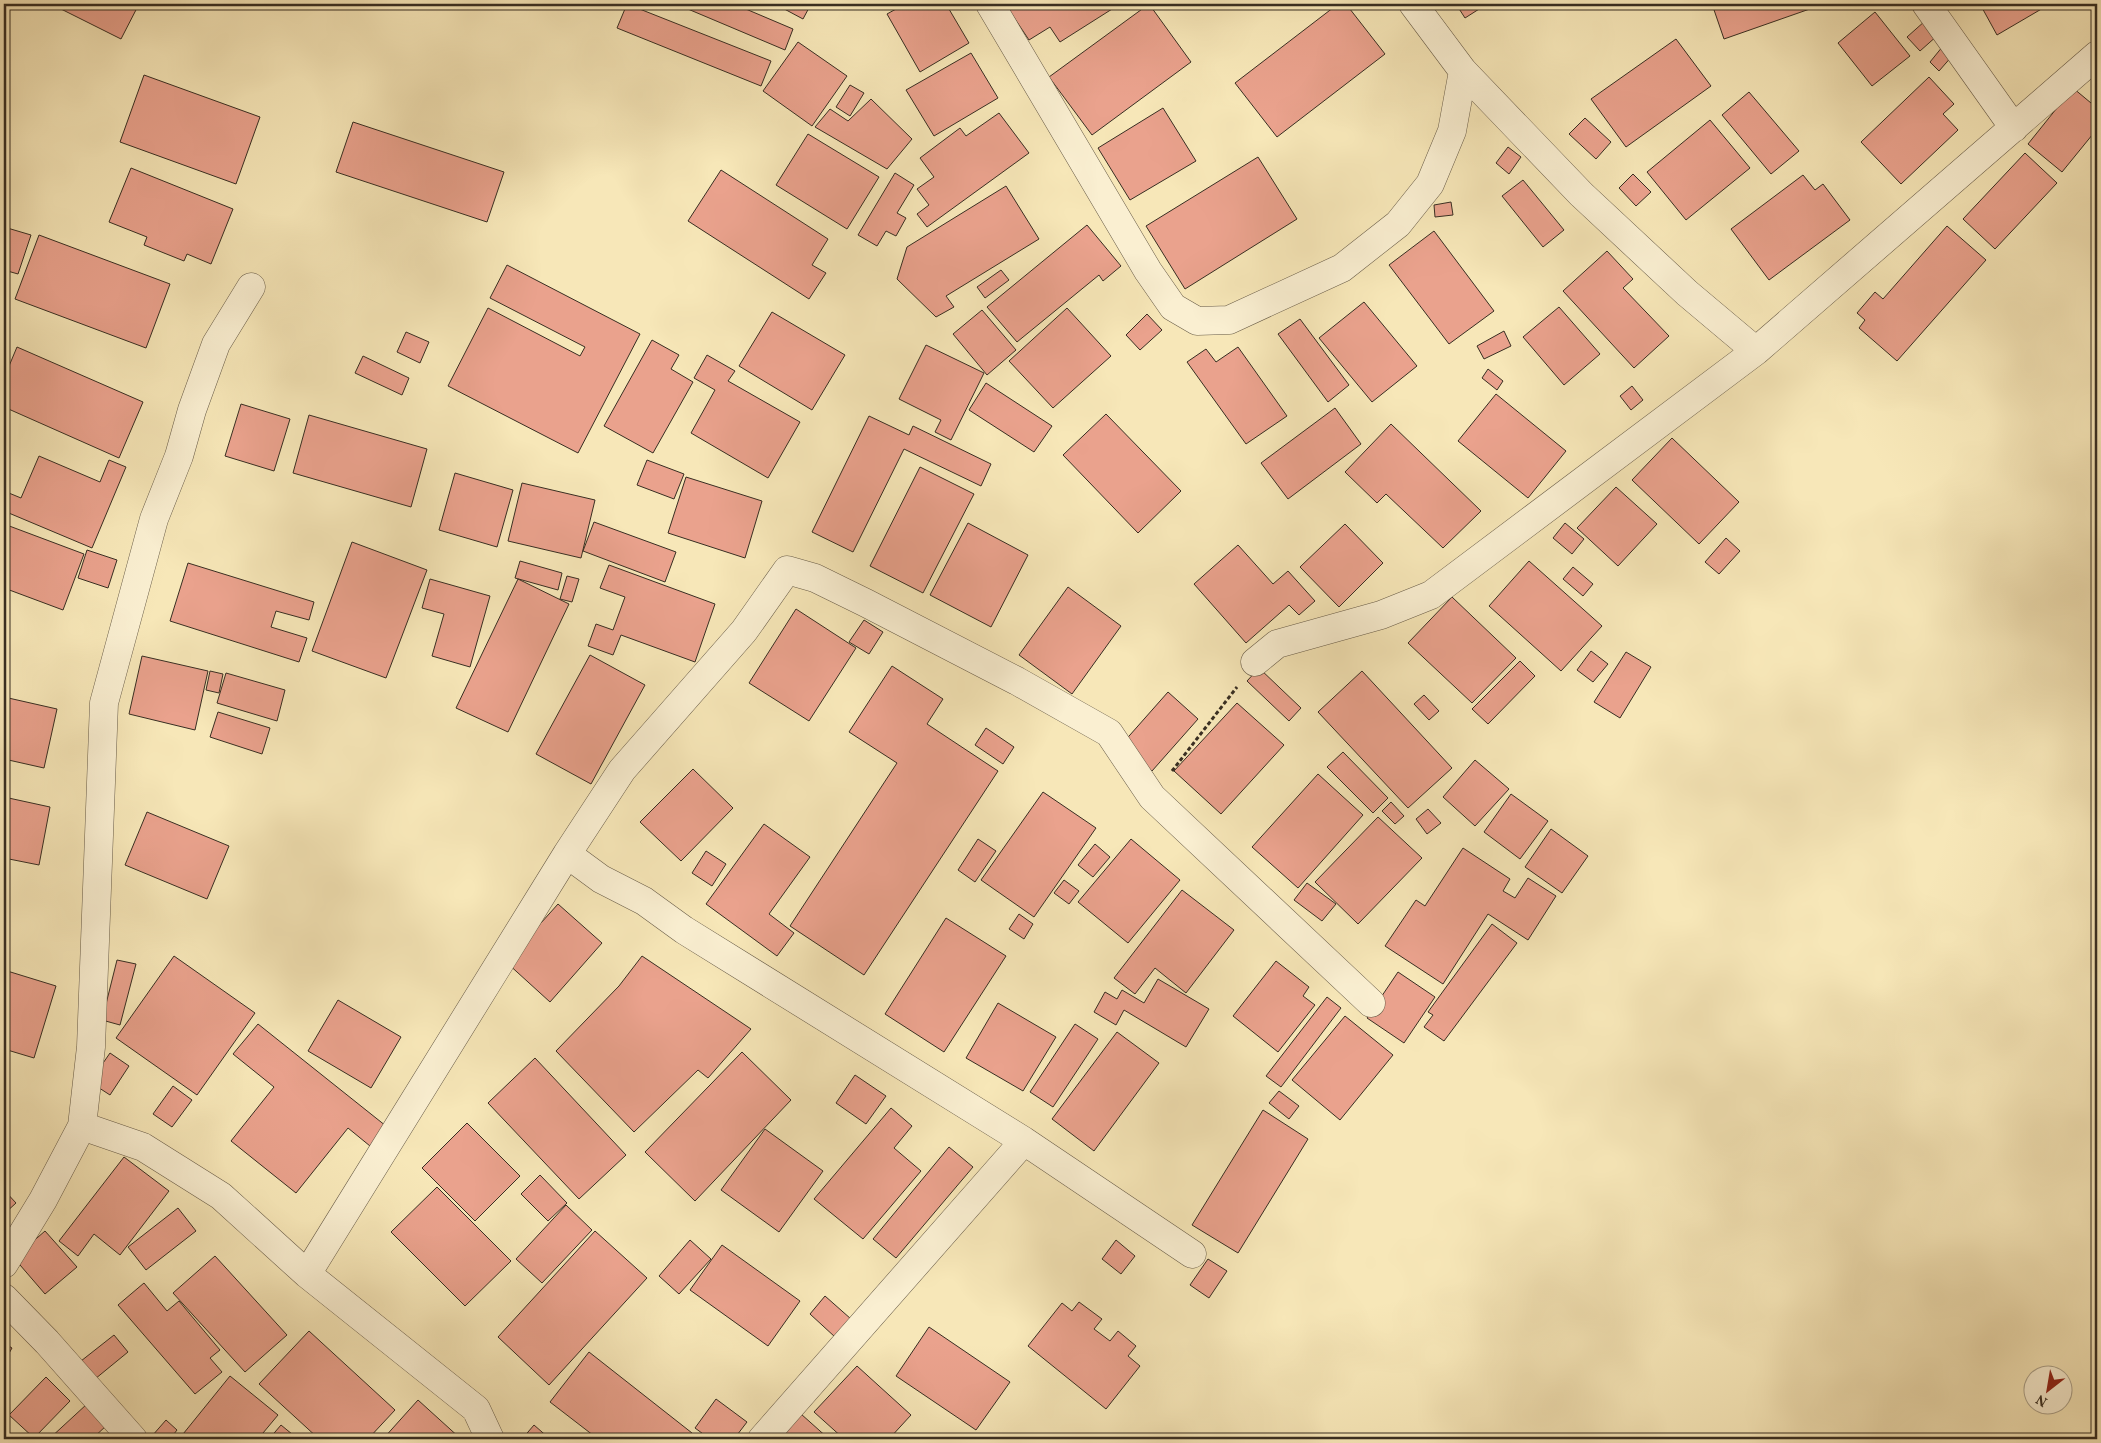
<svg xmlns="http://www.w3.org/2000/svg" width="2101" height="1443" font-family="Vollkorn,serif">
  <rect width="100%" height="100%" fill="#f7e7b8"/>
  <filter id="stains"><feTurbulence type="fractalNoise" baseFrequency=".004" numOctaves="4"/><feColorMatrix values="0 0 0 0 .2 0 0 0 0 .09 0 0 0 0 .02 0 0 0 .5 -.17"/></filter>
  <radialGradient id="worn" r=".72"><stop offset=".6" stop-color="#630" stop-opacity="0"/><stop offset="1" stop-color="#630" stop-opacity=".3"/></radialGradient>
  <!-- building -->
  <path fill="#eaa28d" stroke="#382e22" d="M 51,4 L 139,4 L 121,39 Z
    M 627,4 L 771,61 L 761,86 L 617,28 Z
    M 676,4 L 734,4 L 793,29 L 785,50 Z
    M 775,4 L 811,4 L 803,19 Z
    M 905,4 L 946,4 L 969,43 L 920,72 L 887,14 Z
    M 1005,4 L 1120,4 L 1060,42 L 1050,27 L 1029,40 Z
    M 1149,4 L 1191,62 L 1092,135 L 1049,77 Z
    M 1338,4 L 1346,4 L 1385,54 L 1277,137 L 1235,83 Z
    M 1456,4 L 1487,4 L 1465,18 Z
    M 1712,4 L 1824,4 L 1724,39 Z
    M 1980,4 L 2050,4 L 1997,35 Z
    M 1875,12 L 1910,56 L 1872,86 L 1838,43 Z
    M 1925,21 L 1938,35 L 1920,51 L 1907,37 Z
    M 1676,39 L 1711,86 L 1626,147 L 1591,99 Z
    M 798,42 L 847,76 L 812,126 L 763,91 Z
    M 1943,46 L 1953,55 L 1939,71 L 1930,62 Z
    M 971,53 L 998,98 L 934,136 L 906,90 Z
    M 144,75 L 260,117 L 236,184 L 120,142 Z
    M 1929,77 L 1954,104 L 1943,114 L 1958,130 L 1901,184 L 1861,142 Z
    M 850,85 L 864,93 L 850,116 L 836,107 Z
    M 2073,88 L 2097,108 L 2097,129 L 2062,172 L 2028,144 Z
    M 1749,92 L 1799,151 L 1771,174 L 1722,115 Z
    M 871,99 L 912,139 L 887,169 L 815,127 L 830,109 L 848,121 Z
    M 1163,108 L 1196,161 L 1130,200 L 1098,148 Z
    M 999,113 L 1029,153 L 927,227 L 917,214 L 929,205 L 917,189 L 934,177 L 920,158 L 960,128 L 966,136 Z
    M 1585,118 L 1611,142 L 1596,159 L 1569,134 Z
    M 1710,120 L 1750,168 L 1686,220 L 1647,172 Z
    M 353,122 L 504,172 L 487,222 L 336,172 Z
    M 808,134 L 879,177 L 847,229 L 776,185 Z
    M 1508,147 L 1521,157 L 1509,174 L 1496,163 Z
    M 2025,153 L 2057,183 L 1995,249 L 1963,219 Z
    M 1258,157 L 1297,219 L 1185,289 L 1146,226 Z
    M 131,168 L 233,209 L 211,264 L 187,254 L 184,261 L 144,245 L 147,237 L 109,222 Z
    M 721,170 L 828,239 L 812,265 L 826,273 L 809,299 L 688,221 Z
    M 895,173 L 914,185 L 897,213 L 906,218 L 896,236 L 886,231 L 877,246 L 858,235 Z
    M 1633,174 L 1651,192 L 1636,206 L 1619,188 Z
    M 1803,175 L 1815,190 L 1823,184 L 1850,220 L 1769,280 L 1731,229 Z
    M 1523,180 L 1564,230 L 1543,247 L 1502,196 Z
    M 1006,186 L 1039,239 L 946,296 L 954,307 L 936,317 L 897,279 L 907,247 Z
    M 1451,202 L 1453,215 L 1435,217 L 1434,205 Z
    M 1087,225 L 1121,266 L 1103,281 L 1099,275 L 1017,342 L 987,307 Z
    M 1947,226 L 1986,260 L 1897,361 L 1859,328 L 1865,320 L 1857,313 L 1875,292 L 1883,299 Z
    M 4,227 L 31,235 L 18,274 L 4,270 Z
    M 1434,231 L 1494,311 L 1449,344 L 1389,265 Z
    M 39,235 L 170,284 L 146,348 L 15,299 Z
    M 1607,251 L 1633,279 L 1623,288 L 1669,336 L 1634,368 L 1563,291 Z
    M 507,265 L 640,334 L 578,453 L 448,386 L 488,308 L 580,356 L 585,347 L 490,298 Z
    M 1001,270 L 1009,280 L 985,298 L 977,287 Z
    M 1364,302 L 1417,366 L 1372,402 L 1319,338 Z
    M 1559,307 L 1600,354 L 1564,385 L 1523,337 Z
    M 1067,308 L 1111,356 L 1053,408 L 1009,361 Z
    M 982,310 L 1016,350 L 987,375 L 953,334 Z
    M 772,312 L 845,355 L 812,410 L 739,366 Z
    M 1147,314 L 1162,330 L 1140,350 L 1126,335 Z
    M 1300,319 L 1349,385 L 1328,402 L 1278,334 Z
    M 1504,331 L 1511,346 L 1484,359 L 1477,346 Z
    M 406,332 L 429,342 L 420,363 L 397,352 Z
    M 652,340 L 679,355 L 671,369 L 693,382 L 653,453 L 604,426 Z
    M 926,345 L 984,373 L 951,440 L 935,432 L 941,420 L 899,399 Z
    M 17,347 L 143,402 L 119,458 L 4,407 L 4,378 Z
    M 1238,347 L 1287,416 L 1246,444 L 1187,362 L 1206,349 L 1216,362 Z
    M 707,355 L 735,371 L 728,381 L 800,422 L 768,478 L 691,433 L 715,390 L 694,378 Z
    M 363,356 L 409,378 L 402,395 L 355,373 Z
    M 1488,369 L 1503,381 L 1497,390 L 1482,378 Z
    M 986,383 L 1052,426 L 1034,452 L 969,410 Z
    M 1632,386 L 1643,400 L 1631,410 L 1620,396 Z
    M 1496,394 L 1566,451 L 1528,498 L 1458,441 Z
    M 241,404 L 290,419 L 274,471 L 225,456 Z
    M 1335,408 L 1361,444 L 1288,499 L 1261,463 Z
    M 1106,414 L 1181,491 L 1138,533 L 1063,455 Z
    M 309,415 L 427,449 L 411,507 L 293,473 Z
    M 869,416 L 909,435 L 913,426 L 991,464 L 981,486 L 904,449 L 853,552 L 812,532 Z
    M 1391,424 L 1481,511 L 1443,548 L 1386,494 L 1377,503 L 1345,472 Z
    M 1672,438 L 1739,502 L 1699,544 L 1632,480 Z
    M 39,456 L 100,482 L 109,460 L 126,467 L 92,548 L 4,511 L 4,491 L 21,498 Z
    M 647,460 L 684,474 L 674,499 L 637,485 Z
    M 920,467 L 974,494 L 923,593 L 870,566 Z
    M 455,473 L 513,490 L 497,547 L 439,530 Z
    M 686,477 L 762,501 L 745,558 L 668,533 Z
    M 522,483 L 595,500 L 581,558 L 508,541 Z
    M 1616,487 L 1657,524 L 1618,566 L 1577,528 Z
    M 594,522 L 676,552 L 665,582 L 583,551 Z
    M 968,523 L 1028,555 L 991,627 L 930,595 Z
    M 1565,523 L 1584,539 L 1572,554 L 1553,538 Z
    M 4,524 L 84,554 L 63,610 L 4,588 Z
    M 1345,524 L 1383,563 L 1339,607 L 1300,567 Z
    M 1726,538 L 1740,551 L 1719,574 L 1705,562 Z
    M 352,542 L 427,570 L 386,678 L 312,651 Z
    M 1238,545 L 1273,584 L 1288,571 L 1315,601 L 1299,615 L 1289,605 L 1246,643 L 1194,584 Z
    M 87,550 L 117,560 L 108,588 L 78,578 Z
    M 520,561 L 562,573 L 558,590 L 515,578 Z
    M 1529,561 L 1602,626 L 1561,671 L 1489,606 Z
    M 188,563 L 314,602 L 309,620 L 276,611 L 271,627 L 307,638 L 299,662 L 170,621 Z
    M 609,565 L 715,604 L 695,662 L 621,635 L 613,655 L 588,646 L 596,624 L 613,630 L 625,597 L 600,588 Z
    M 1573,567 L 1593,584 L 1583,596 L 1563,579 Z
    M 567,576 L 579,579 L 572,602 L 560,599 Z
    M 430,579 L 490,596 L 470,667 L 432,656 L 444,614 L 422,608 Z
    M 518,579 L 569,604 L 508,732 L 456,708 Z
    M 1068,587 L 1121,626 L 1072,694 L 1019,655 Z
    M 1452,597 L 1516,658 L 1472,703 L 1408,643 Z
    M 796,609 L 856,648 L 809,721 L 749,683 Z
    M 864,620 L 883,632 L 869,654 L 849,642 Z
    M 1591,651 L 1608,664 L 1593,682 L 1577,670 Z
    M 1626,652 L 1651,667 L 1620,718 L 1594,702 Z
    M 590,655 L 645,685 L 591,784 L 536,754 Z
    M 142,656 L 208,671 L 195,730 L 129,714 Z
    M 1520,661 L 1535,676 L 1488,724 L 1472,709 Z
    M 892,666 L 943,699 L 927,724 L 998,771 L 864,975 L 790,926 L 897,763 L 849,732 Z
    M 1259,668 L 1301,708 L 1289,721 L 1247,681 Z
    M 210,671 L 223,674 L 219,693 L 206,690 Z
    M 1362,671 L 1452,768 L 1408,808 L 1318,712 Z
    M 226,673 L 285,690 L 277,721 L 217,703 Z
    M 1168,692 L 1198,719 L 1152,771 L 1122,744 Z
    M 1424,695 L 1439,711 L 1429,720 L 1414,704 Z
    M 4,697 L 57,709 L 44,768 L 4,759 Z
    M 1237,703 L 1284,745 L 1221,814 L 1174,771 Z
    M 218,712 L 270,728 L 262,754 L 210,737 Z
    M 986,728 L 1014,747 L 1003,764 L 975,745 Z
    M 1343,752 L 1388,798 L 1373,813 L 1327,767 Z
    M 1475,760 L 1509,789 L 1475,826 L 1443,797 Z
    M 693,769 L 733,808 L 681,861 L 640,822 Z
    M 1318,774 L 1363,815 L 1298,888 L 1252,847 Z
    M 1043,792 L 1096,828 L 1034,917 L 981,880 Z
    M 1511,794 L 1548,821 L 1520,859 L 1484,832 Z
    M 4,797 L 50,807 L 39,865 L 4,858 Z
    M 1391,802 L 1404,816 L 1395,824 L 1382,811 Z
    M 1428,809 L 1441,823 L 1427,834 L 1416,819 Z
    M 147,812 L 229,846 L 207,899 L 125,865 Z
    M 1378,817 L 1422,858 L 1358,924 L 1315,882 Z
    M 764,824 L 810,857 L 769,914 L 794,933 L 777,956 L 706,904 Z
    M 1551,829 L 1588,856 L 1562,893 L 1525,867 Z
    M 978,839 L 996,851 L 975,882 L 958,870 Z
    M 1131,839 L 1180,880 L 1128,943 L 1078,902 Z
    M 1095,844 L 1110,857 L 1093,877 L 1078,865 Z
    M 1463,848 L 1510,879 L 1503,891 L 1515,898 L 1528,878 L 1556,896 L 1528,940 L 1488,914 L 1443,984 L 1385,946 L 1416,900 L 1425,906 Z
    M 706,851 L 726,864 L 712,886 L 692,873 Z
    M 1064,880 L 1079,891 L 1069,904 L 1054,893 Z
    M 1307,883 L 1336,904 L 1322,921 L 1294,900 Z
    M 1182,890 L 1234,930 L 1186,993 L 1155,968 L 1135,994 L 1114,978 Z
    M 558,904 L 602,943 L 550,1002 L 506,962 Z
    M 1019,914 L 1033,924 L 1024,939 L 1009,929 Z
    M 946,918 L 1006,956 L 944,1052 L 885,1014 Z
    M 1492,924 L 1517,943 L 1444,1041 L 1424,1027 L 1433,1015 L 1428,1012 Z
    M 174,956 L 255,1013 L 197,1095 L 116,1038 Z
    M 642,956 L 751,1029 L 708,1078 L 698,1070 L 634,1132 L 556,1051 L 619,986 Z
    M 117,960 L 136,964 L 120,1025 L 102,1020 Z
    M 1276,961 L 1309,987 L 1303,996 L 1315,1005 L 1278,1052 L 1233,1016 Z
    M 4,970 L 56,986 L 34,1058 L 4,1049 Z
    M 1398,972 L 1435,997 L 1404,1043 L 1367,1018 Z
    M 1158,979 L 1209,1009 L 1186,1047 L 1124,1010 L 1116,1025 L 1094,1012 L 1105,992 L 1117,999 L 1122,990 L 1144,1003 Z
    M 1327,997 L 1341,1008 L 1281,1087 L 1266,1076 Z
    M 338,1000 L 401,1037 L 371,1088 L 308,1051 Z
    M 998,1003 L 1056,1037 L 1023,1091 L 966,1058 Z
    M 1345,1016 L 1393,1055 L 1340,1120 L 1292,1080 Z
    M 258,1024 L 386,1126 L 370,1146 L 348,1128 L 296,1193 L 231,1141 L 274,1087 L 233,1054 Z
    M 1075,1024 L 1098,1039 L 1053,1107 L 1030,1092 Z
    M 1117,1032 L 1159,1063 L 1094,1151 L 1052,1119 Z
    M 742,1052 L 791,1100 L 695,1201 L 645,1152 Z
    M 110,1053 L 129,1066 L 110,1095 L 90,1082 Z
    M 535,1058 L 626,1155 L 579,1199 L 488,1103 Z
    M 855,1075 L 886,1096 L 866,1124 L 836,1103 Z
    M 173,1086 L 192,1100 L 172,1127 L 153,1114 Z
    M 1279,1091 L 1299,1106 L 1289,1119 L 1269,1103 Z
    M 891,1108 L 912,1126 L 894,1148 L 921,1171 L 863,1239 L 814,1199 Z
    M 1263,1110 L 1308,1139 L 1238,1253 L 1192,1225 Z
    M 467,1123 L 520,1176 L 475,1221 L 422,1168 Z
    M 765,1129 L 823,1171 L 779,1232 L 721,1190 Z
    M 949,1147 L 973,1167 L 896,1258 L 873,1239 Z
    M 124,1157 L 169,1191 L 120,1255 L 94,1234 L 78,1256 L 59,1241 Z
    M 540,1175 L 567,1203 L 548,1221 L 521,1194 Z
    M 437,1187 L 511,1261 L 465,1306 L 391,1232 Z
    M 4,1190 L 16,1203 L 4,1214 Z
    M 566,1205 L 592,1230 L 542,1283 L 516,1259 Z
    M 178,1208 L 196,1231 L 146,1270 L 128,1247 Z
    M 45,1231 L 77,1267 L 45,1294 L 14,1258 Z
    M 595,1231 L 647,1278 L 549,1385 L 498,1337 Z
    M 690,1240 L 711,1259 L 679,1294 L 659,1276 Z
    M 1116,1240 L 1135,1256 L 1121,1274 L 1102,1259 Z
    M 722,1245 L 800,1301 L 768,1346 L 690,1290 Z
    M 215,1256 L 287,1335 L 245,1372 L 173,1293 Z
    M 1208,1259 L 1227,1271 L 1209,1298 L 1190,1285 Z
    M 144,1283 L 167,1311 L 179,1301 L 220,1350 L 210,1358 L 222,1372 L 195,1394 L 118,1305 Z
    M 825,1296 L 851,1319 L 835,1337 L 810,1314 Z
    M 1079,1302 L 1102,1319 L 1094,1329 L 1110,1341 L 1118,1331 L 1136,1346 L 1128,1356 L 1140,1366 L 1106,1409 L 1028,1346 L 1062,1303 L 1072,1311 Z
    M 929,1327 L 1010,1382 L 976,1430 L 896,1376 Z
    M 309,1331 L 395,1410 L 368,1439 L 319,1439 L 259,1384 Z
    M 114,1335 L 128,1352 L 95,1379 L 81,1361 Z
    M 4,1343 L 12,1348 L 4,1362 Z
    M 589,1352 L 692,1433 L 687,1439 L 598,1439 L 550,1402 Z
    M 857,1366 L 911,1415 L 889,1439 L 844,1439 L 814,1412 Z
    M 230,1376 L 278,1415 L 258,1439 L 179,1439 Z
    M 46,1377 L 70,1401 L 34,1438 L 9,1415 Z
    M 716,1399 L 747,1422 L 734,1439 L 710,1439 L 695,1428 Z
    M 418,1400 L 461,1439 L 383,1439 Z
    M 87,1404 L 107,1425 L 92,1439 L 49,1439 Z
    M 801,1414 L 829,1439 L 778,1439 Z
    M 166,1420 L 177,1430 L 170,1439 L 156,1439 L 152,1436 Z
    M 281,1425 L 298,1439 L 269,1439 Z
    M 534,1425 L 550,1439 L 522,1439 Z"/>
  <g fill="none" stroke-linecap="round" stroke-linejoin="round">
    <!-- minor casing -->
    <g stroke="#685c48" stroke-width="29">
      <path id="minor" d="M 990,4 L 1148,271 L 1173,307 L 1197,321 L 1229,320 L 1342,268 L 1398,224 L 1430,184 L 1452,131 L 1463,71
        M 1413,4 L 1463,71 L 1581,194 L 1687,293 L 1756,351
        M 1926,4 L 2014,128
        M 1255,662 L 1277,644 L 1381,615 L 1431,595 L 1756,351 L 2097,55
        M 567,854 L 622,770 L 744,631 L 787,570 L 815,578 L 866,603 L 1017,681 L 1109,733 L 1152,797 L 1371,1003
        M 82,1126 L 143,1147 L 221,1196 L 307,1274 L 476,1409 L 490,1439
        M 4,1264 L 43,1200 L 82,1126 L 91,1047 L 104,703 L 154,519 L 179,456 L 192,410 L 216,344 L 251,287
        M 307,1274 L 567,854 L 601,879 L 644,901 L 684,930 L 1024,1141 L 1192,1254
        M 4,1298 L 47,1342 L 133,1439
        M 762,1439 L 1024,1141"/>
    </g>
    <!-- path -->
    <path stroke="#382e22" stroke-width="3" stroke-dasharray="4 2.5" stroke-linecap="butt" d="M 1172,771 L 1237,687"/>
    <!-- minor -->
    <use href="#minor" stroke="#faefd1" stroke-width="28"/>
  </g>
  <!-- margin -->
  <rect width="2101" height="1443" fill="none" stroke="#f7e7b8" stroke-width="20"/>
  <rect x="5" y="5" width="2091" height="1433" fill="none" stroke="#382e22" stroke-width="2.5"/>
  <rect x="10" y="10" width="2081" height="1423" fill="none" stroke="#382e22"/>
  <!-- north arrow -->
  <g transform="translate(2048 1390) rotate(211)"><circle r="24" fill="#faefd1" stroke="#aca28b"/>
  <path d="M0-4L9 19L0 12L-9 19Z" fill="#8f2418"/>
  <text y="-8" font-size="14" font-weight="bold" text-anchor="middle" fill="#382e22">N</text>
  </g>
  <rect width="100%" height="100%" filter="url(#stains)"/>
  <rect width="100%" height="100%" fill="url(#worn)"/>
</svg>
